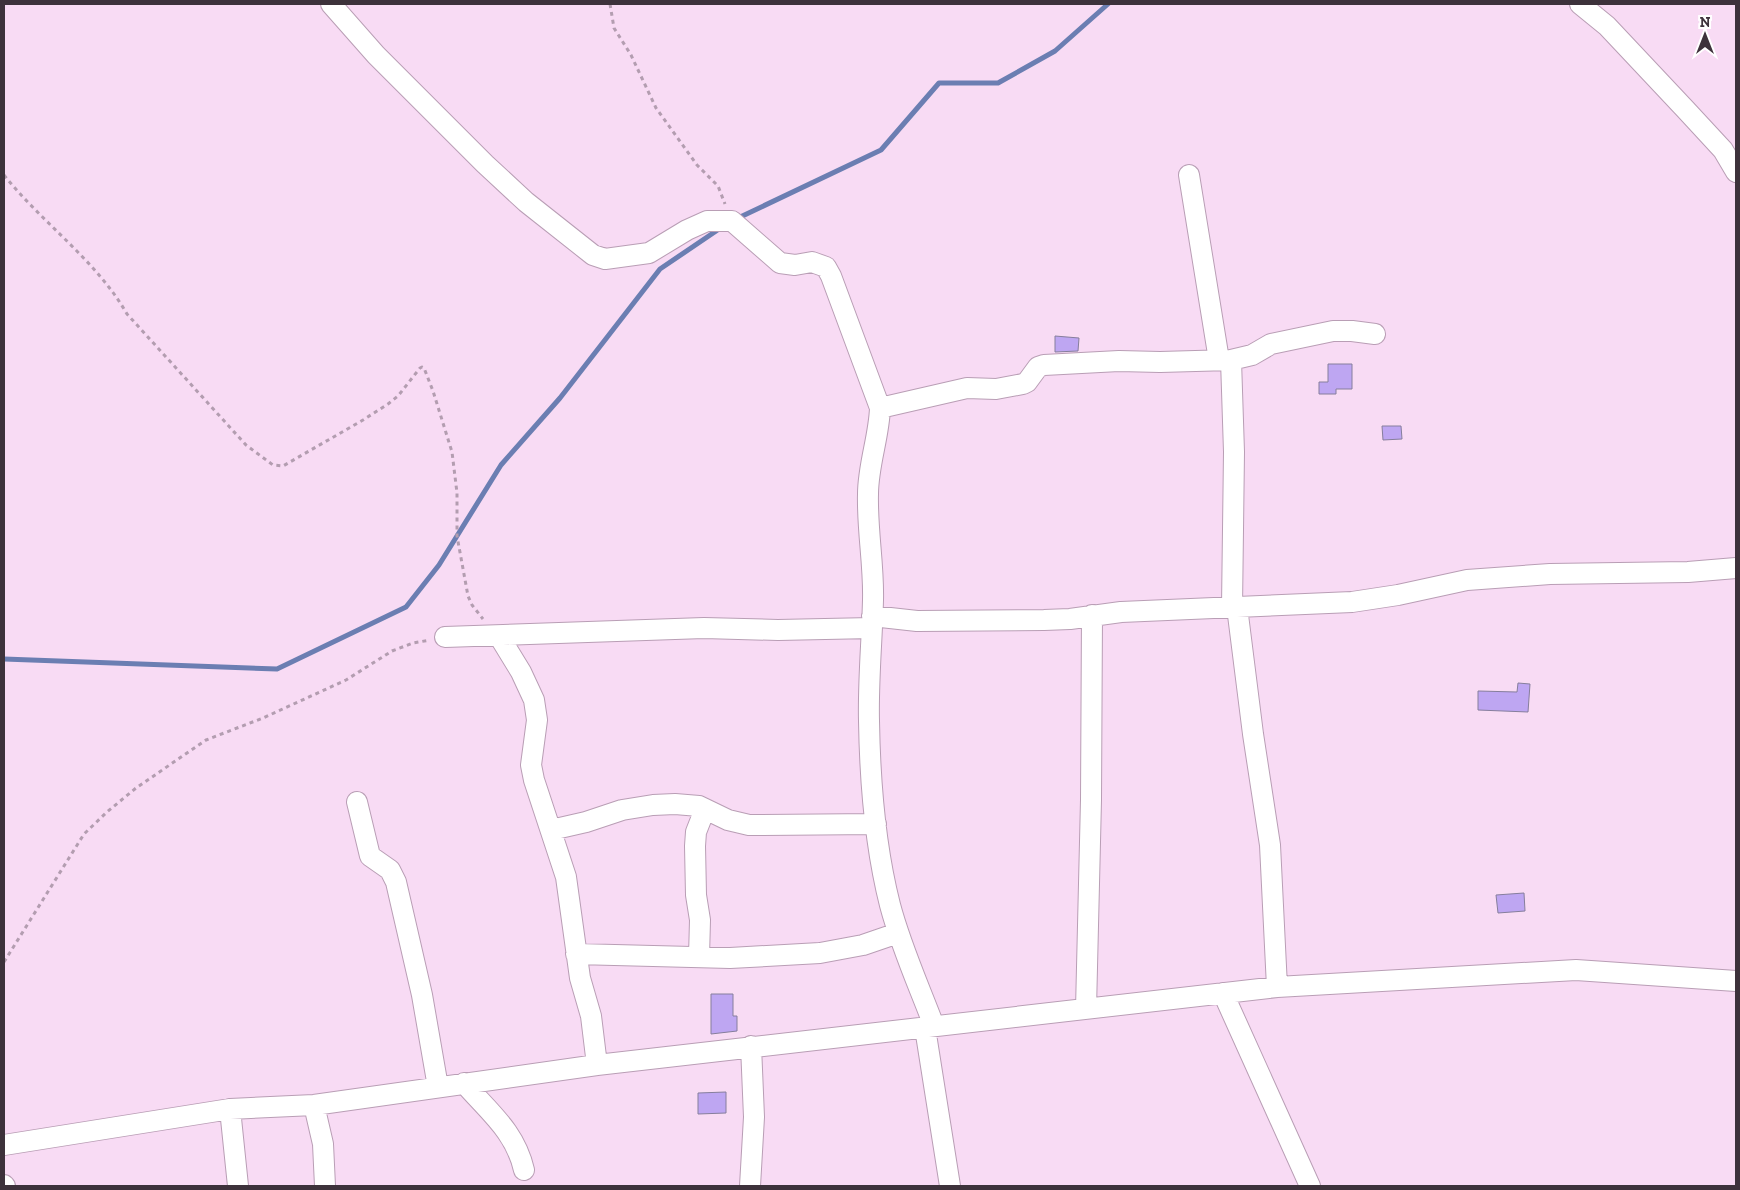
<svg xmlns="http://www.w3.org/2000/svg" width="1740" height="1190" font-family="'Zilla Slab',serif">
  <rect width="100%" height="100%" fill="#f8dbf4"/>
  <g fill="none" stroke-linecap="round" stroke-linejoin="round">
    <!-- stream -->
    <path stroke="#6b7eb2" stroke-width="5" d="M 736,219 L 881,150 L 939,83 L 998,83 L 1055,51 L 1108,4
      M 4,659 L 277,669 L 406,607 L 439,565 L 501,465 L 560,398 L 660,269 L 722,227"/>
  </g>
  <!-- building -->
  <path fill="#bea6f2" stroke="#867e9c" d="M 1055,336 L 1079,338 L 1078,351 L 1055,352 Z
    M 1328,364 L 1352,364 L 1352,389 L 1336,389 L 1336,394 L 1319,394 L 1319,382 L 1328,382 Z
    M 1382,426 L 1401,426 L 1402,439 L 1383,440 Z
    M 1518,683 L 1530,684 L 1528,712 L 1478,710 L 1478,691 L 1517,692 Z
    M 1524,893 L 1525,911 L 1498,913 L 1496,895 Z
    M 711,994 L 733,994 L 733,1016 L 737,1016 L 737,1031 L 711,1034 Z
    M 726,1092 L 726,1113 L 698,1114 L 698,1093 Z"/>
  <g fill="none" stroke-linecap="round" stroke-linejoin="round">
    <!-- minor casing -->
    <g stroke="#b99eb5" stroke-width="22">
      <path id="minor" d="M 331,4 L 376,55 L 485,164 L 526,202 L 593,255 L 605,259 L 649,253 L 687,230 L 707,221 L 732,221 L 780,263 L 795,265 L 812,262 L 826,267 L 831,276 L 880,408 C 879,437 868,465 868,494 C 867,530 874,565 873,600 C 872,641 868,681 869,721 C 870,783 875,846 890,905 C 901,947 919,986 934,1026
        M 1580,4 L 1607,26 L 1686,110 L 1723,150 L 1736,172
        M 1189,175 L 1219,360
        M 1231,360 L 1234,452 L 1232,607
        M 880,408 L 967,388 L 996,389 L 1023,384 L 1027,382 L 1038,367 L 1044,365 L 1119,361 L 1160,362 L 1231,360 L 1252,355 L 1271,344 L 1333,331 L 1352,331 L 1375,334
        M 1237,607 L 1253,734 L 1270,845 L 1277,987
        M 872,616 L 917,621 L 1044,620 L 1070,619 L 1121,612 L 1352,602 L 1398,595 L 1467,580 L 1550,574 L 1688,572 L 1736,568
        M 499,636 L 521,672 L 534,700 L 537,720 L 531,765 L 534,780 L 566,877 L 580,978 L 591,1016 L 597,1065
        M 445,637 L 704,628 L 778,630 L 872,628
        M 357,802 L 370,856 L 390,870 L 396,882 L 422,995 L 438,1087
        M 551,830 L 586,822 L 622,810 L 653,805 L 675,804 L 699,806 L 728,820 L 749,825 L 876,824
        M 576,954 L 730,958 L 820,953 L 863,945 L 898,933
        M 699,957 L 700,920 L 696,895 L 695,846 L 696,832 L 705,809
        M 1223,993 L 1310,1186
        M 1086,1009 L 1091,800 L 1092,615
        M 925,1028 L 950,1186
        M 464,1083 C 489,1112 515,1131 524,1170
        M 314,1105 L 323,1144 L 325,1186
        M 230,1109 L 238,1186
        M 4,1145 L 230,1109 L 314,1105 L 597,1065 L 1277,987 L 1576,970 L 1736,981
        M 4,1185 L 5,1186
        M 750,1186 L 754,1117 L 751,1046"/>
    </g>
    <!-- path -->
    <path stroke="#b39db0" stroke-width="3" stroke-dasharray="4 4" stroke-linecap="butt" d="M 610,4 L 614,28 L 631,55 L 656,108 L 697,165 L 718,186 L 725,204
      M 4,175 C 42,223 96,260 127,314 L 246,445 L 273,465 L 283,466 L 363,420 L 388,404 L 398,396 L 420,368 L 422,367 L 424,368 L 433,391 L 452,452 L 457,493 L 457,536 L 468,596 L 472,605 L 483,619
      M 4,962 L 84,834 L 107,812 L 136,788 L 206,740 L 263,718 L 346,680 L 392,651 L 413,643 L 430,640"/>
    <!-- minor -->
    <use href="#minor" stroke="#fff" stroke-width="20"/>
  </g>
  <!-- border -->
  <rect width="1740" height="1190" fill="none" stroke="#3d323b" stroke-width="10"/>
  <!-- north arrow -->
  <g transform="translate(1705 35)" stroke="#ffffff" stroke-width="4" paint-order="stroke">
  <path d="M0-4L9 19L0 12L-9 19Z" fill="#3d323b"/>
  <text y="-8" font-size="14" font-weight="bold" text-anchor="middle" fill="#3d323b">N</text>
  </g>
</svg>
